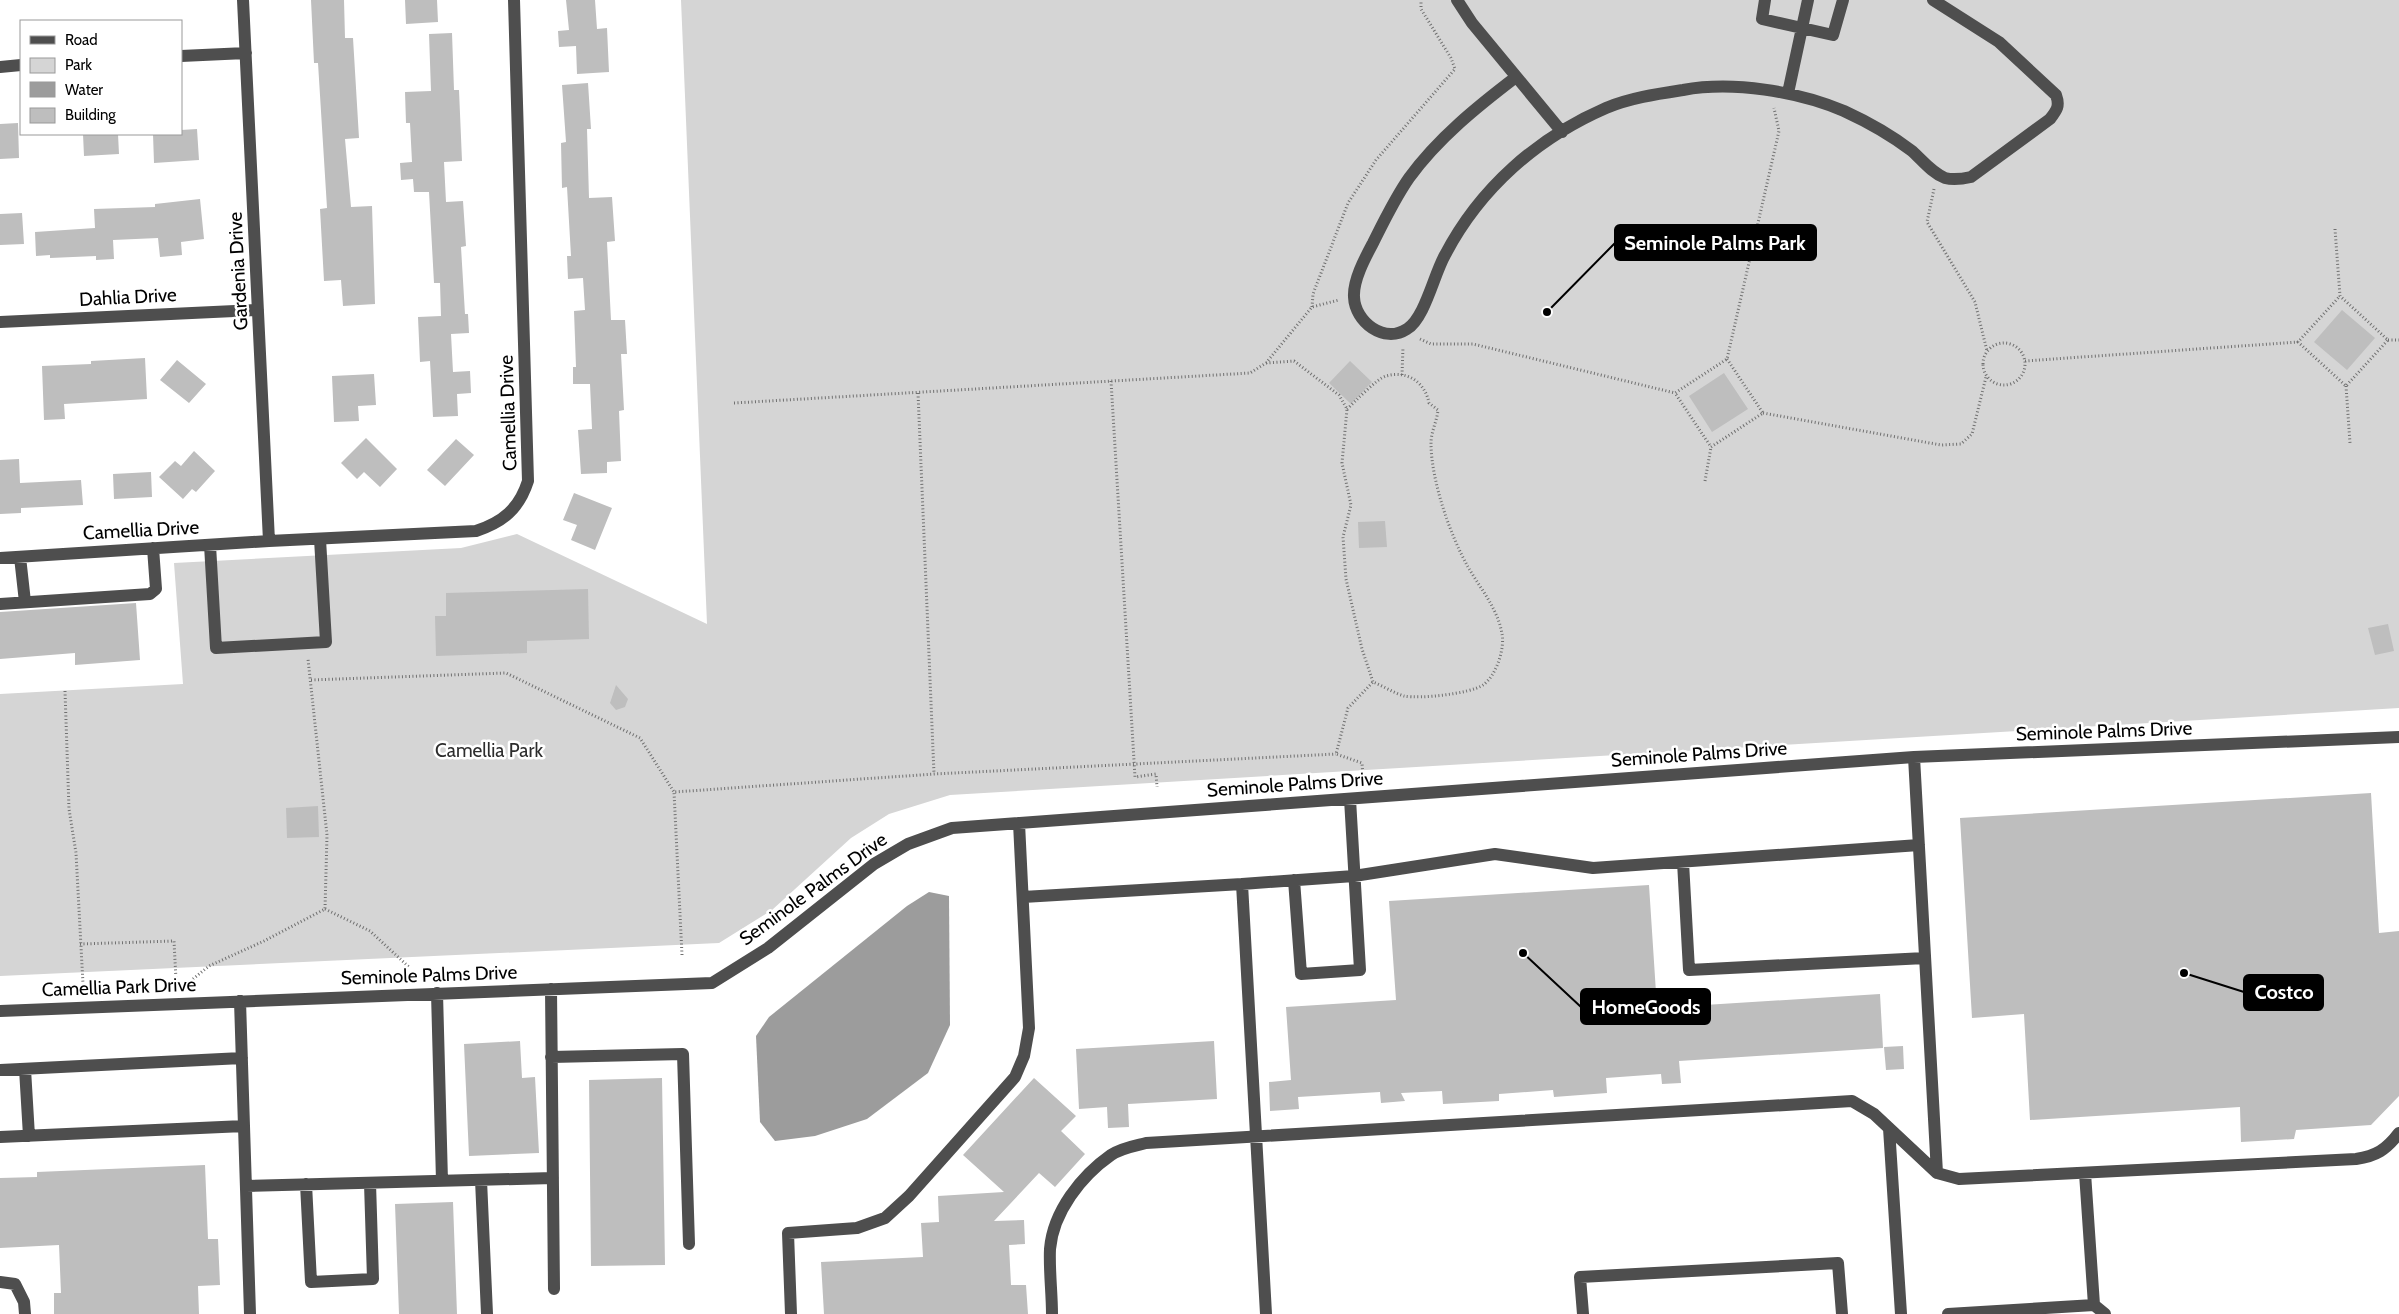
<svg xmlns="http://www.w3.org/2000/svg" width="2399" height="1314" font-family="Cabin,sans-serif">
  <rect width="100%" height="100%" fill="#fff"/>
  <!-- green -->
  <path fill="#d5d5d5" d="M 681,0 L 2399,0 L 2399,708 L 950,795 L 889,814 L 851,838 L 772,910 L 719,943 L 0,976 L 0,694 L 183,684 L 174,563 L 461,548 L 517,534 L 707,624 Z"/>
  <!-- water -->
  <path fill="#9c9c9c" d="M 929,892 L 949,896 L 950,1025 L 928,1073 L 867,1119 L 815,1136 L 775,1141 L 760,1122 L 756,1036 L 769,1017 L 907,906 Z"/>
  <!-- building -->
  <path fill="#bebebe" d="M 311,0 L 344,0 L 345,38 L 353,38 L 359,138 L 345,139 L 351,207 L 372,206 L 375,304 L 343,306 L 341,280 L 324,281 L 320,209 L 327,208 L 318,63 L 314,63 Z
    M 405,0 L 437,0 L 438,22 L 406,24 Z
    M 566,0 L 595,0 L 597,29 L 607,28 L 609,72 L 577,74 L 576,46 L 559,47 L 558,31 L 569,30 Z
    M 452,33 L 454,90 L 459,90 L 462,161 L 444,162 L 446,202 L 463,201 L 466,246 L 461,247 L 465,314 L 468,314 L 469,333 L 451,334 L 453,372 L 470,371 L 471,393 L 457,394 L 458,416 L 433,417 L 430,361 L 420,362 L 418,317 L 441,316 L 440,283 L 434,283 L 429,192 L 414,192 L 413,179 L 401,180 L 400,163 L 412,162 L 410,123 L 406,123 L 405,92 L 431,91 L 429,34 Z
    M 588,83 L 591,129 L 587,129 L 589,198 L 612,197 L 615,241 L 607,242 L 611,320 L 625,320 L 627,354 L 621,354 L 624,410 L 619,411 L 621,461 L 607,462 L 607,473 L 581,474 L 578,430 L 592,429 L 590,384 L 573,384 L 573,367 L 576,367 L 574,311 L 585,310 L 583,278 L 568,279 L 567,256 L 571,256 L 567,187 L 562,188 L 561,143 L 566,142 L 562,85 Z
    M 18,123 L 19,158 L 0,159 L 0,124 Z
    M 197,129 L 199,160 L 154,163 L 153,134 L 181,134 L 181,130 Z
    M 83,134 L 118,134 L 119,154 L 84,156 Z
    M 200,199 L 204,239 L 181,242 L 182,255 L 160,257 L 158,238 L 113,240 L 114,259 L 96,260 L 96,256 L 50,258 L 50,255 L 36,256 L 35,232 L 95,228 L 94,209 L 155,207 L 155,204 Z
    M 22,213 L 24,244 L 0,245 L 0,214 Z
    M 2342,310 L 2375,338 L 2347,370 L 2314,342 Z
    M 145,358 L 147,399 L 64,404 L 65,419 L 44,420 L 42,366 L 91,364 L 91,361 Z
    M 177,360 L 206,384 L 189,403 L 160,380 Z
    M 1350,361 L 1372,382 L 1351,404 L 1329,383 Z
    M 1724,373 L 1748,409 L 1712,432 L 1689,396 Z
    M 374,374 L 376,405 L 358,406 L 359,421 L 334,422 L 332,376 Z
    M 366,438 L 397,469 L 380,487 L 364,472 L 357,479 L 341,463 Z
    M 456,439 L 474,455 L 445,486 L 427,470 Z
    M 194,451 L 215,471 L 196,492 L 192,489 L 183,499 L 159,477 L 175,461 L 181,466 Z
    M 19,459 L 20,483 L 81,480 L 83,505 L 21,508 L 21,513 L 0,514 L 0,460 Z
    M 151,472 L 152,497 L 114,499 L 113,474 Z
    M 574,493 L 612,508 L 595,550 L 571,540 L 577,525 L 563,520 Z
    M 1385,521 L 1387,547 L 1359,548 L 1358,522 Z
    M 588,589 L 589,639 L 527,641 L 527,653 L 436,656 L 435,616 L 446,616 L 446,593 Z
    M 136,603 L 140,660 L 75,665 L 75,653 L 0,659 L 0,612 Z
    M 2388,624 L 2394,651 L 2375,655 L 2368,628 Z
    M 616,685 L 628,699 L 625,707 L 616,710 L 610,703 Z
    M 2371,793 L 2379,933 L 2399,931 L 2399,1096 L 2371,1125 L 2296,1130 L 2294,1139 L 2241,1142 L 2240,1107 L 2030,1120 L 2024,1014 L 1972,1018 L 1960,818 Z
    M 318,806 L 319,837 L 287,838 L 286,808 Z
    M 1649,885 L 1657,1008 L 1880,994 L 1883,1048 L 1679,1061 L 1681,1083 L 1662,1084 L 1661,1074 L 1606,1078 L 1607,1093 L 1554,1097 L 1553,1090 L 1499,1094 L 1499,1101 L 1443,1104 L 1442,1091 L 1401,1093 L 1405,1101 L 1381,1103 L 1380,1092 L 1298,1097 L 1299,1109 L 1270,1111 L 1269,1082 L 1291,1080 L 1286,1007 L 1396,1000 L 1389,901 Z
    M 520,1041 L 522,1078 L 535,1077 L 539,1153 L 469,1156 L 464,1044 Z
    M 1214,1041 L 1217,1099 L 1128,1104 L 1129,1127 L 1108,1128 L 1107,1107 L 1079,1109 L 1076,1049 Z
    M 1903,1046 L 1904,1069 L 1886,1070 L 1884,1047 Z
    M 662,1078 L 665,1265 L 591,1266 L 589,1080 Z
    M 1034,1078 L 1076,1116 L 1061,1131 L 1085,1154 L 1055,1187 L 1039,1173 L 994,1221 L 1024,1220 L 1025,1244 L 1009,1245 L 1011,1285 L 1026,1285 L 1028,1314 L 824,1314 L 821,1262 L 923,1257 L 921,1223 L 939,1222 L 938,1196 L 1004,1192 L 963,1155 Z
    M 205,1165 L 208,1239 L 218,1239 L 220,1285 L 198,1286 L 199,1314 L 54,1314 L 54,1293 L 61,1293 L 59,1245 L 0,1248 L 0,1178 L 37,1177 L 37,1172 Z
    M 453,1202 L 457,1314 L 399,1314 L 395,1204 Z"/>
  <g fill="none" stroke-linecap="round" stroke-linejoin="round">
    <!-- path -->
    <path stroke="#707070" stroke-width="3" stroke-dasharray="1 2.5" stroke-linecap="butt" d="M 1934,189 L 1927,222 L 1975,302 L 1987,351
      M 2335,229 L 2340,296 L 2388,340 L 2346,386 L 2298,342 L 2340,296
      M 1312,307 L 1313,294 L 1348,203 L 1376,160 L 1455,69 L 1451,58 L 1421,9 L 1421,0
      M 1420,339 L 1431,344 L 1473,344 L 1675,393
      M 2388,340 L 2399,340
      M1983 364a21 21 0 1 1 42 0a21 21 0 1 1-42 0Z
      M 1727,359 L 1763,413 L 1711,447 L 1675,393 L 1727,359 L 1779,131 L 1774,108
      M 2025,361 L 2298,342
      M 1266,363 L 1294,361 L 1339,395 L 1347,409 L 1342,463 L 1351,505 L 1343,537 L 1346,579 L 1362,649 L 1373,682 C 1383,686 1394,693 1404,696 C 1420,699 1469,694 1483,685 C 1496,676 1505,649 1502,634 C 1498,609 1480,588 1468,567 C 1450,535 1431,480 1431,443 C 1431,432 1437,421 1438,410 L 1429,403 C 1425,382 1407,370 1386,376 C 1376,379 1355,402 1347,409
      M 1402,375 L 1403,347
      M 1111,381 L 1135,777 L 1156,774 L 1157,787
      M 2346,386 L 2350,443
      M 918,393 L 934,774
      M 734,403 L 1250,373 L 1266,363 L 1312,307 L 1339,300
      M 1763,413 L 1941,445 L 1961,444 L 1972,434 L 1986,377
      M 1705,481 L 1711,447
      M 311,680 L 506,673 L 640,738 L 674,792
      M 65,691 L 69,809 L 76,853 L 83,984
      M 1363,776 L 1362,763 L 1336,754 L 1348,708 L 1373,682
      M 325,909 L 370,931 L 410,968
      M 80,944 L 174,941 L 176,980
      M 682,955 L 674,792 L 934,774 L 1336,754
      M 193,979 L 209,966 L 264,941 L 325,909 L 327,835 L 308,659"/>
    <!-- minor -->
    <path stroke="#4e4e4e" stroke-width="12" d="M 243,0 L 269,541
      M 1457,0 L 1472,23 L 1562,132
      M 1765,0 L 1762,19 L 1833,35 L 1843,0
      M 181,56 L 246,53
      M 0,67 L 21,65
      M 1516,77 C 1478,106 1438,138 1409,178 C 1395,198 1384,221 1373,243 C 1365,258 1353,280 1354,297 C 1355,322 1384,344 1407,329 C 1425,318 1434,274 1445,255 C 1480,188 1537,138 1606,108 C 1630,98 1657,94 1683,90 C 1733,81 1797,91 1844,111 C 1868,122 1891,135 1912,151 C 1922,160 1932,173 1945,178 C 1953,180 1962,179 1971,177 L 2050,119 C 2057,110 2060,106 2056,95 L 1999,42 L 1933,0
      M 1788,93 L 1808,0
      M 0,322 L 258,310
      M 210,545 L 216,648 L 326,642 L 320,539
      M 20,557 L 25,602
      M 0,558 L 269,541 L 476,531 C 503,522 519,509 528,481 L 514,0
      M 0,604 L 150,594 L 156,589 L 153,548
      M 1914,757 L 1937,1173
      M 1683,862 L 1689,970 L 1925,958
      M 1294,880 L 1301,974 L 1360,970 L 1350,799
      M 1242,884 L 1354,876 L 1495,854 L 1593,868 L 1919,845
      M 1023,897 L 1242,884 L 1266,1314
      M 551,989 L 554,1289
      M 437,993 L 442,1181
      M 240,1001 L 250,1314
      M 0,1011 L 712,983 L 768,948 L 874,864 L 908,844 L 952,828 L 1914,757 L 2399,737
      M 551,1057 L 683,1054 L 689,1244
      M 25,1069 L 29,1136
      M 0,1070 L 242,1058
      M 1889,1128 L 1901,1314
      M 0,1137 L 244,1126
      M 2085,1173 L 2094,1305
      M 481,1180 L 487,1314
      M 306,1184 L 311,1282 L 373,1279 L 370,1183
      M 246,1186 L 553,1178
      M 0,1282 L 15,1284 L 24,1302 L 25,1314
      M 791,1314 L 788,1233 L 857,1228 L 885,1218 L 909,1196 L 1015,1077 L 1024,1056 L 1029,1028 L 1019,823
      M 1052,1314 C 1052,1293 1049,1270 1050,1249 C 1053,1212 1081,1176 1111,1155 C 1121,1148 1134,1146 1146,1143 L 1852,1101 L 1874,1114 L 1937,1173 L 1959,1179 L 2356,1159 C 2376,1156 2386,1150 2399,1133
      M 1583,1314 L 1580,1277 L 1838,1263 L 1842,1314
      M 1948,1314 L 2094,1305 L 2105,1314"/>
  </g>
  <g text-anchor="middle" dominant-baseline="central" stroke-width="5" stroke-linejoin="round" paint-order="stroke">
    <!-- street labels -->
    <g font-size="19" fill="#000" stroke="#fff">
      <text transform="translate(238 271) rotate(-93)">Gardenia Drive</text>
      <text transform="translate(128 297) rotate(-3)">Dahlia Drive</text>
      <text transform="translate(508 413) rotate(-92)">Camellia Drive</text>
      <text transform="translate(141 530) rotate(-3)">Camellia Drive</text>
      <text transform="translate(2104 731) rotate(-2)">Seminole Palms Drive</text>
      <text transform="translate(1699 754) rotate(-4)">Seminole Palms Drive</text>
      <text transform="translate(1295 784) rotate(-4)">Seminole Palms Drive</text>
      <text transform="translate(813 889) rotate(-36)">Seminole Palms Drive</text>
      <text transform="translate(429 975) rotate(-2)">Seminole Palms Drive</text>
      <text transform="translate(119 987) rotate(-2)">Camellia Park Drive</text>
    </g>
    <!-- park labels -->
    <g font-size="19" fill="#2c2c2c" stroke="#fff">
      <text x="489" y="750">Camellia Park</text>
    </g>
  </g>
  <!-- callouts -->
  <path fill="none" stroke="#000" stroke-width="2" d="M1547 312L1615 243M2184 973L2244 992M1523 953L1581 1007"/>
  <g fill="#000" stroke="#fff" stroke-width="2">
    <circle cx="1547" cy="312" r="5"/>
    <circle cx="2184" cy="973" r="5"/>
    <circle cx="1523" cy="953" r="5"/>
  </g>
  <g fill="#000" stroke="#000" stroke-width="2">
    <rect x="1615" y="225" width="201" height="35" rx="5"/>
    <rect x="2244" y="975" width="79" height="35" rx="5"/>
    <rect x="1581" y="989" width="129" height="35" rx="5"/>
  </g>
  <g font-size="20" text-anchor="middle" font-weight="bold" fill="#fff">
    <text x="1715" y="250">Seminole Palms Park</text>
    <text x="2284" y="999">Costco</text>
    <text x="1646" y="1014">HomeGoods</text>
  </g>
  <!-- legend -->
  <rect x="20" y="20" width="162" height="115" fill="#ffffff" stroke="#999999"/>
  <rect x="30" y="36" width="25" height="8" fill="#4e4e4e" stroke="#999999"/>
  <text x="65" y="45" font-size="15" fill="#000000">Road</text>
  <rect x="30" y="58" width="25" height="15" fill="#d5d5d5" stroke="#999999"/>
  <text x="65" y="70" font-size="15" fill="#000000">Park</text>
  <rect x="30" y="82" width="25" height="15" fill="#9c9c9c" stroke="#999999"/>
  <text x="65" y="95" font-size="15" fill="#000000">Water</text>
  <rect x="30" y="108" width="25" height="15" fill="#bebebe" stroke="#999999"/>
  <text x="65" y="120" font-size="15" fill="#000000">Building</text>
</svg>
